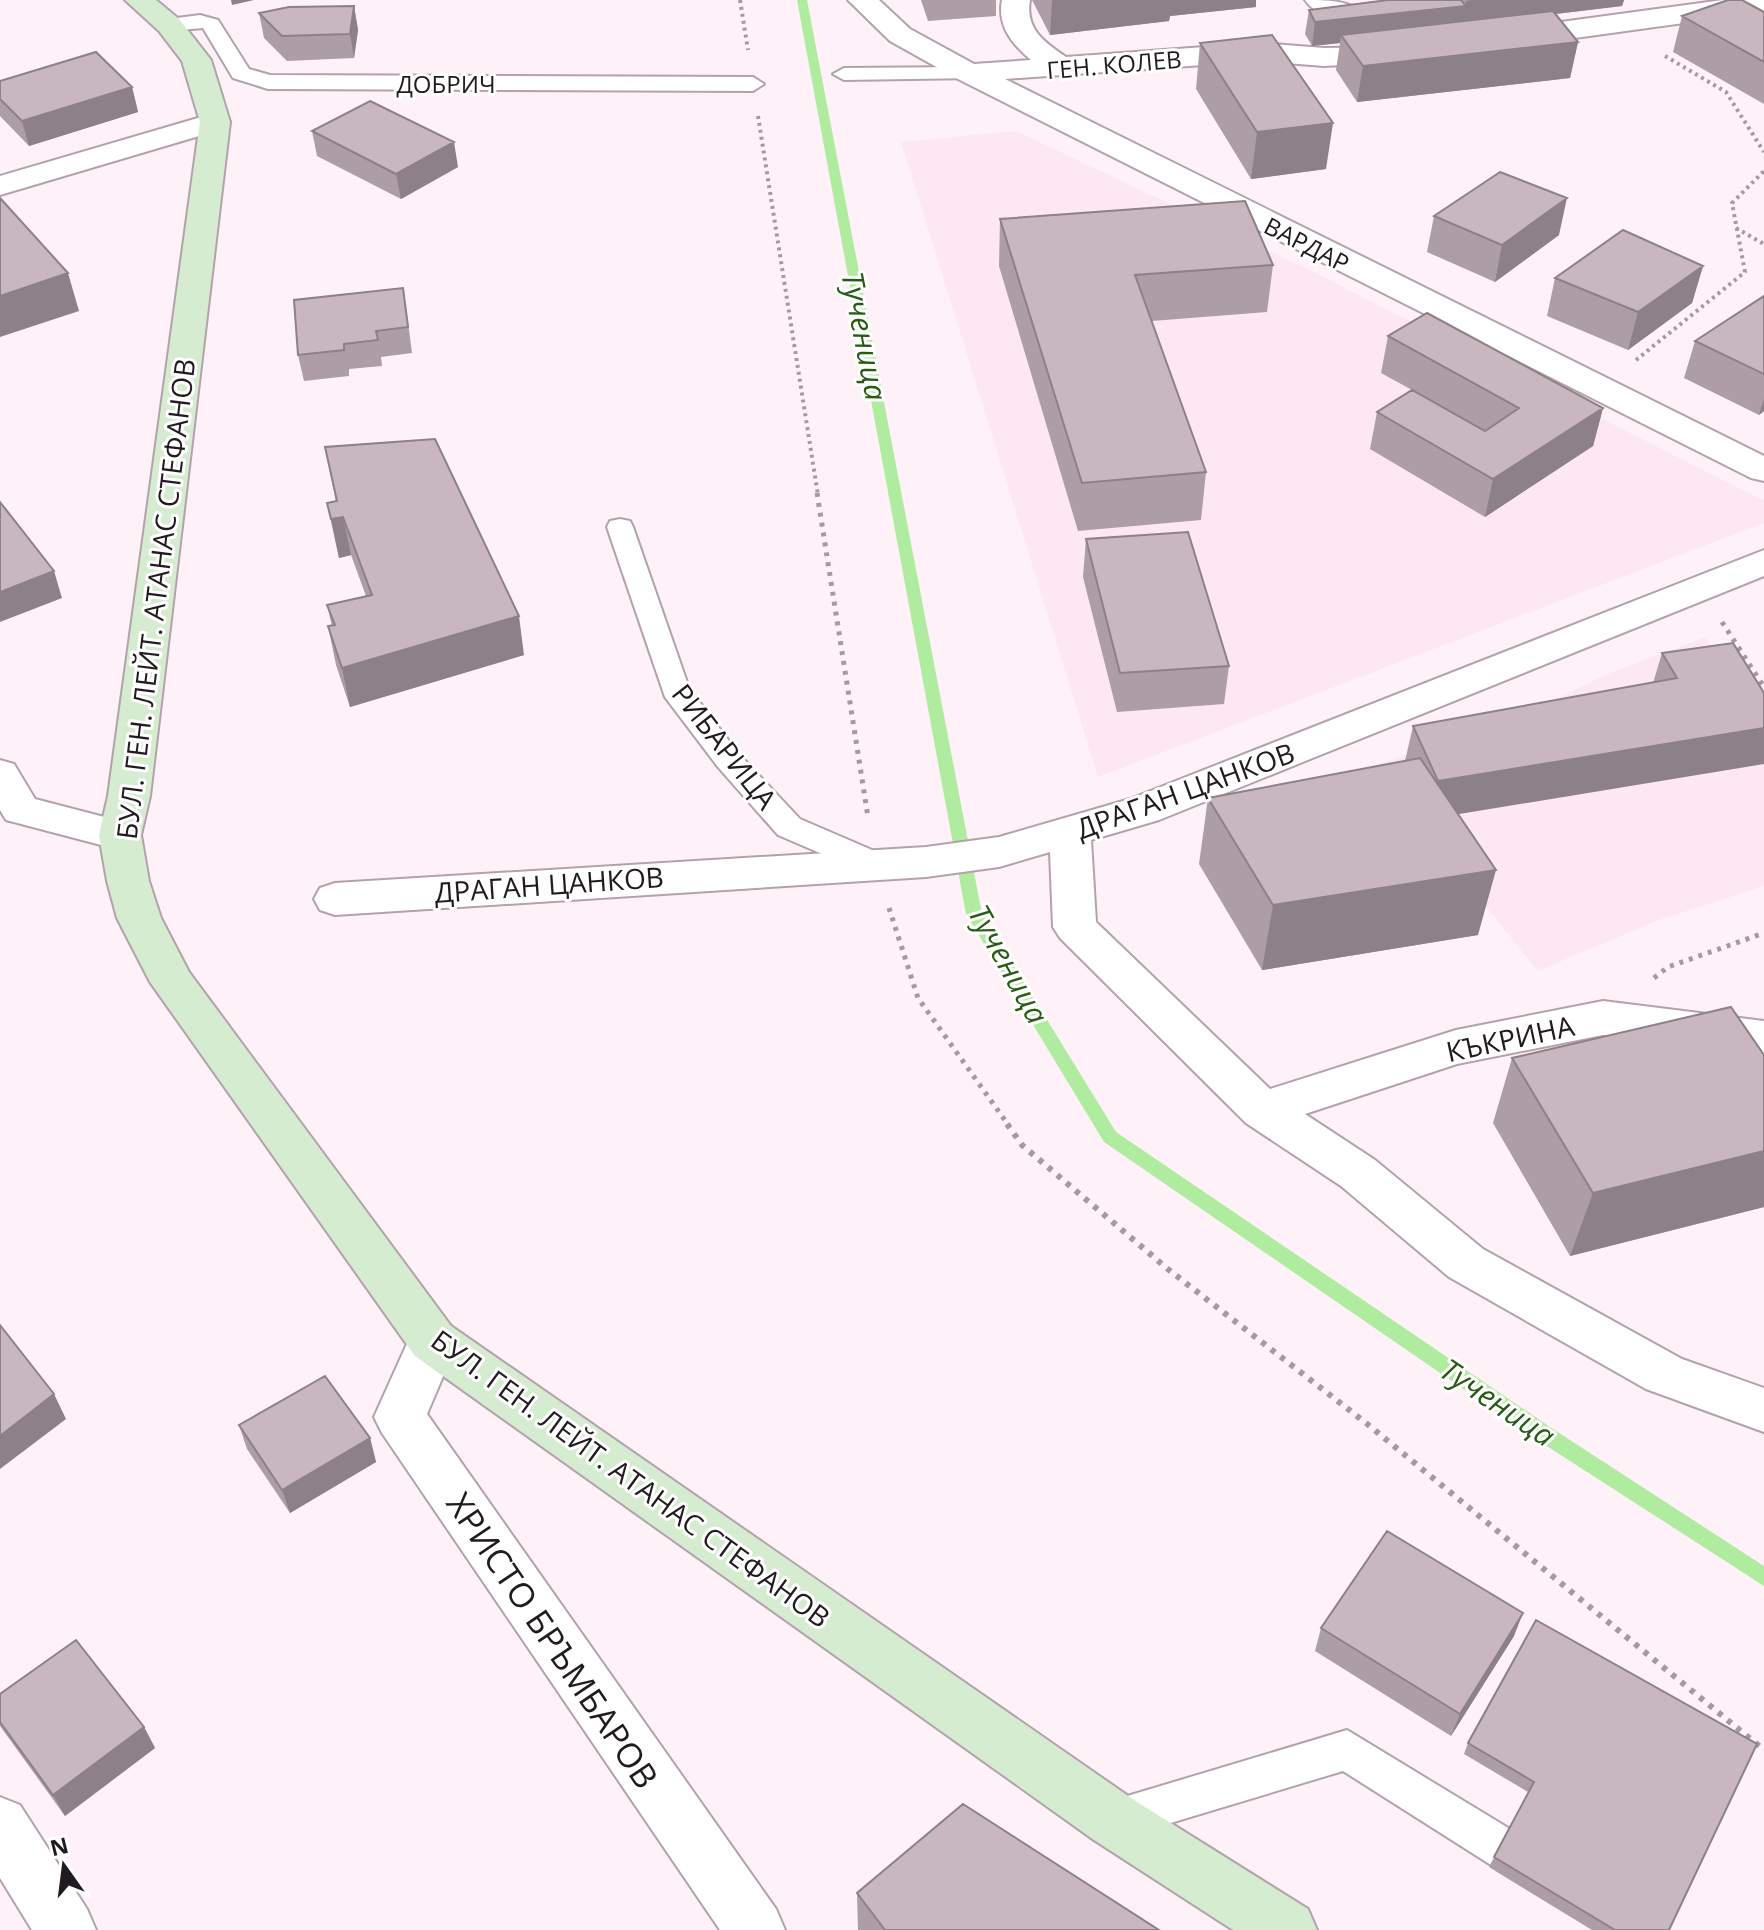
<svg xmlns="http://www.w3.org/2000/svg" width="1764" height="1930" font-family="'Open Sans',sans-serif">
  <rect width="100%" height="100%" fill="#fef2f8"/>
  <!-- built -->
  <path fill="#fde7f2" d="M 1016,131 L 1308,269 L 1764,501 L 1764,523 L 1098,777 L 901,142 Z
    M 1706,637 L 1764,728 L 1764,886 L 1656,921 L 1538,971 L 1410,813 L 1364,769 L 1511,720 L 1610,673 Z"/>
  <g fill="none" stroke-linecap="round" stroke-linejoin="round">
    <!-- stream -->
    <path fill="#b0eca0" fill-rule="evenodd" d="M 797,0 L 807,0 L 982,914 L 1116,1132 L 1553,1429 L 1764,1566 L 1764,1586 L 1539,1441 L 1104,1142 L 966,914 Z"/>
    <!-- lane casing -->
    <g stroke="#b3a2ab" stroke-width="4">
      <path id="lane" d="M 200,15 L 218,20 L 249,69 L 270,75 L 753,77 L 764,84 L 753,91 L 268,89 L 233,78 L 203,28 L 169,31 L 158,25 L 169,19 Z
        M 969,67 L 980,73 L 977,78 L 844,80 L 833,74 L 844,68 Z
        M 620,519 L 630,521 L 633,527 L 689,688 L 738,753 L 800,819 L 886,856 L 890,864 L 886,872 L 875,875 L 864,872 L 778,835 L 718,767 L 665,697 L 607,527 L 610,521 Z
        M 1347,1730 L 1551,1854 L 1557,1869 L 1551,1884 L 1536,1890 L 1521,1884 L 1343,1771 L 1114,1840 L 1099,1834 L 1093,1820 L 1099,1806 L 1114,1800 Z"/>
    </g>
    <!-- street casing -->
    <g stroke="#b3a2ab" stroke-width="4">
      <path id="street" d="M 848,0 L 879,0 L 910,29 L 974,64 L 1031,60 C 1012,44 997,26 1002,0 L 1030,0 C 1025,29 1044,42 1066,57 L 1260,43 L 1324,48 L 1407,47 L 1412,53 L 1407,59 L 1397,62 L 1324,66 L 1260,61 L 1005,79 L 1764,456 L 1764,481 L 1751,478 L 958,79 L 890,41 Z
        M 1305,0 C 1326,0 1353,0 1366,16 L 1362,22 C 1345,26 1315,15 1305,0 Z
        M 1723,0 L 1764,0 L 1764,12 L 1509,47 L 1499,44 L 1494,38 L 1499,32 L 1509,29 Z
        M 215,113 L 226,116 L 230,122 L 226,128 L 0,195 L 0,176 Z
        M 1764,550 L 1764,576 L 1159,820 L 1091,840 L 1096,922 L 1270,1089 L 1456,1030 L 1603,1001 L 1764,1021 L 1764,1055 L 1603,1035 L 1457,1064 L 1305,1114 L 1375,1160 L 1483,1249 L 1682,1359 L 1764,1388 L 1764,1432 L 1646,1389 L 1449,1277 L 1341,1186 L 1246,1123 L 1060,938 L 1053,927 L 1050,852 L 999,867 L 926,877 L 335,915 L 320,910 L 314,899 L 320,888 L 335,883 L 926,847 L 999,837 L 1130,799 Z
        M 0,760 L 14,764 L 35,799 L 135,825 L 141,835 L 135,845 L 120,850 L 6,820 L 0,810 Z
        M 433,1320 L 451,1326 L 458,1341 L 427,1414 L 776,1909 L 785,1930 L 720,1930 L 382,1433 L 374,1417 L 415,1326 Z
        M 0,1797 L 20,1805 L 87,1909 L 96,1930 L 32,1930 L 0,1878 Z"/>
    </g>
    <!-- secondary casing -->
    <g stroke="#b3a2ab" stroke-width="4">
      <path id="secondary" d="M 125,0 L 156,0 L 179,19 L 211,60 L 230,122 L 150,796 L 141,835 L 149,881 L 161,918 L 189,972 L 451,1326 L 1134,1800 L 1308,1909 L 1317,1930 L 1233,1930 L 1094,1840 L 415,1356 L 150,982 L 117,918 L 107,881 L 99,835 L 108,796 L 200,122 L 182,61 L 159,31 Z"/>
    </g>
    <!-- path-far2 -->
    <path stroke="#a49a9f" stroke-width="4" stroke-dasharray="3 4" stroke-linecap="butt" d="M 740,0 L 748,50
      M 1665,56 L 1726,92 L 1764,152
      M 758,116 L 818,495
      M 1736,228 L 1764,244
      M 1636,360 L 1745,272 L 1732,203 L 1764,171"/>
    <!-- path-far1 -->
    <path stroke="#a49a9f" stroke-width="5" stroke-dasharray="4 6" stroke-linecap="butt" d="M 817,493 L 868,817
      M 1722,622 L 1764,687
      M 889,908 L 918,998 L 1009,1126
      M 1654,978 L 1668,967 L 1764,933"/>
    <!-- path -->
    <path stroke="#a49a9f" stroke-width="6" stroke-dasharray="5 7" stroke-linecap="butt" d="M 1007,1124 L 1022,1145 L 1169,1270 L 1366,1423 L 1764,1750"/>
    <!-- lane -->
    <use href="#lane" fill="#fff" fill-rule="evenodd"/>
    <!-- street -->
    <use href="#street" fill="#fff" fill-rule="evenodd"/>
    <!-- secondary -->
    <use href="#secondary" fill="#d6ecd0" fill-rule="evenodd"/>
  </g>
  <!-- wall -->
  <path fill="#ad9da5" d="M 921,0 L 996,0 L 996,16 L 928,21 Z
    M 1032,0 L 1256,0 L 1256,7 L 1170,16 L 1169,21 L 1050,35 Z
    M 1388,0 L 1624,0 L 1622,6 L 1555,14 L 1578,42 L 1570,78 L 1357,102 L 1336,70 L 1340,43 L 1312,46 L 1305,34 L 1309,10 Z
    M 354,6 L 358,30 L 354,58 L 287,61 L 264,38 L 259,13 Z
    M 1764,12 L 1764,104 L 1673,52 L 1682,16 Z
    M 1200,43 L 1326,169 L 1251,179 L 1196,89 Z
    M 0,81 L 132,87 L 138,112 L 29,146 L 0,116 Z
    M 312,131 L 458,167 L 401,199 L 317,156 Z
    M 1434,216 L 1559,235 L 1495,282 L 1427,252 Z
    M 1000,219 L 1273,265 L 1267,312 L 1152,321 L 1206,472 L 1201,520 L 1078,531 L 999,266 Z
    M 1703,266 L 1692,303 L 1628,350 L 1547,316 L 1555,278 Z
    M 1764,296 L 1764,411 L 1759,415 L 1684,378 L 1695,341 Z
    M 407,314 L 412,353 L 381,357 L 382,366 L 349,369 L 349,376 L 304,381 L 298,355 Z
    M 1388,336 L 1603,408 L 1593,446 L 1485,517 L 1370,449 L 1377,412 L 1412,390 L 1381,373 Z
    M 325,447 L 524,655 L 350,707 L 336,665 L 328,626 L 332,626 L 327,605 L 366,596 L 351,555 L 339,558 L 327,503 L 336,501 Z
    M 1086,539 L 1229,666 L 1224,704 L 1117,712 L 1083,577 Z
    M 1733,643 L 1458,814 L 1478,935 L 1262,970 L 1199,864 L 1208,798 L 1405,761 L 1413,726 L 1653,683 L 1662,653 Z
    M 1764,1055 L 1764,1207 L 1570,1256 L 1493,1123 L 1512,1058 Z
    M 239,1425 L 370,1438 L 376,1462 L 290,1513 L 247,1449 Z
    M 1536,1620 L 1669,1930 L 1592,1930 L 1489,1867 L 1528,1792 L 1464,1754 L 1468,1743 Z
    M 1321,1628 L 1514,1636 L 1451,1736 L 1315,1651 Z
    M 0,1694 L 144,1727 L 155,1748 L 65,1816 L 0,1726 Z
    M 857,1893 L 1159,1930 L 858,1930 Z"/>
  <!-- shaded-wall -->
  <path fill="#8d8086" d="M 231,0 L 254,0 L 232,5 Z
    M 1052,0 L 1256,0 L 1256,7 L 1170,16 L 1169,21 L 1050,35 Z
    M 1472,0 L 1624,0 L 1622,6 L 1462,25 L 1341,35 L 1340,43 L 1312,46 L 1315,22 L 1465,6 L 1466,1 Z
    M 354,6 L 358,30 L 354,58 L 350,34 Z
    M 1578,42 L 1570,78 L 1357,102 L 1363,66 Z
    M 132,87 L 138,112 L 29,146 L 22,121 Z
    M 1333,123 L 1326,169 L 1251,179 L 1257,132 Z
    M 454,142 L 458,167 L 401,199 L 396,174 Z
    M 1567,198 L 1559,235 L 1495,282 L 1502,245 Z
    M 1703,266 L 1692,303 L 1628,350 L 1638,312 Z
    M 68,273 L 79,311 L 0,337 L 0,296 Z
    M 1764,399 L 1764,411 L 1759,415 Z
    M 1603,408 L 1593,446 L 1485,517 L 1493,479 Z
    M 343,517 L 351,555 L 339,558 L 331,519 Z
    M 54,571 L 62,598 L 0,622 L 0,592 Z
    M 519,616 L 524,655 L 350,707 L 342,668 Z
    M 1764,728 L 1764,764 L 1429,819 L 1438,781 Z
    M 1496,870 L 1478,935 L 1262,970 L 1273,905 Z
    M 1764,1151 L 1764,1207 L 1570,1256 L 1593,1193 Z
    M 54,1394 L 66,1419 L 0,1469 L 0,1436 Z
    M 370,1438 L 376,1462 L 290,1513 L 282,1490 Z
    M 1523,1613 L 1514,1636 L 1451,1736 L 1460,1714 Z
    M 144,1727 L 155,1748 L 65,1816 L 53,1795 Z"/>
  <!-- building -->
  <path fill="#c9b7c0" stroke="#8d8086" stroke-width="2" d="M 1388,0 L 1461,0 L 1466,6 L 1315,22 L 1309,10 Z
    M 1728,0 L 1742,0 L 1764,12 L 1764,62 L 1682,16 Z
    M 354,6 L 350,34 L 282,36 L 259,13 L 289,7 Z
    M 1553,11 L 1578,42 L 1363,66 L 1341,35 Z
    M 1272,35 L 1333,123 L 1257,132 L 1200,43 Z
    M 96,52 L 132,87 L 22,121 L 0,99 L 0,81 Z
    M 370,101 L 454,142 L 396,174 L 312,131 Z
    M 1500,172 L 1567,198 L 1502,245 L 1434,216 Z
    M 0,198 L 68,273 L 0,296 Z
    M 1245,201 L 1273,265 L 1135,275 L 1206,472 L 1082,483 L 1000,219 Z
    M 1623,230 L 1703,266 L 1638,312 L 1555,278 Z
    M 403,288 L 408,327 L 376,331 L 378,340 L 344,344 L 344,350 L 298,355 L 294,300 Z
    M 1764,296 L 1764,374 L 1695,341 Z
    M 1427,313 L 1603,408 L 1493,479 L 1377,412 L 1412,390 L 1485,431 L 1519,408 L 1388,336 Z
    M 435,439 L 519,616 L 342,668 L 328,626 L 335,625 L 327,605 L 372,595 L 343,517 L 331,519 L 327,503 L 337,501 L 325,447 Z
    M 0,502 L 54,571 L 0,592 Z
    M 1188,532 L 1229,666 L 1120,673 L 1086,539 Z
    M 1733,643 L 1764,693 L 1764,728 L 1438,781 L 1413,726 L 1677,678 L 1662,653 Z
    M 1420,758 L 1496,870 L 1273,905 L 1208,798 Z
    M 1731,1007 L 1764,1055 L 1764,1151 L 1593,1193 L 1512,1058 Z
    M 0,1325 L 54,1394 L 0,1436 Z
    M 325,1376 L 370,1438 L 282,1490 L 239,1425 Z
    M 1387,1531 L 1523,1613 L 1460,1714 L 1321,1628 Z
    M 1536,1620 L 1757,1744 L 1669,1930 L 1615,1930 L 1494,1857 L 1534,1782 L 1468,1743 Z
    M 76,1640 L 144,1727 L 53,1795 L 0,1722 L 0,1694 Z
    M 963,1804 L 1159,1930 L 885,1930 L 857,1893 Z"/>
  <g text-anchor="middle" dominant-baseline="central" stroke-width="6" stroke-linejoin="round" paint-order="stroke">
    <!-- far-street labels -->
    <g font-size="24" fill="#211a1e" stroke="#fff">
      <text transform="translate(1114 64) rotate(-5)">ГЕН. КОЛЕВ</text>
      <text x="446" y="83">ДОБРИЧ</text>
      <text transform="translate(1307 244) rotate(27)">ВАРДАР</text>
    </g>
    <!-- street labels -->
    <g font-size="28" fill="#211a1e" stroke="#fff">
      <text transform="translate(155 599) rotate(-83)">БУЛ. ГЕН. ЛЕЙТ. АТАНАС СТЕФАНОВ</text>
      <text transform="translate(725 746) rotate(52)">РИБАРИЦА</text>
      <text transform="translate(1185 790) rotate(-20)">ДРАГАН ЦАНКОВ</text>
      <text transform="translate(549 884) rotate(-4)">ДРАГАН ЦАНКОВ</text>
      <text transform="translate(1510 1038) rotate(-12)">КЪКРИНА</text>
      <text transform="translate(631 1478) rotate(36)">БУЛ. ГЕН. ЛЕЙТ. АТАНАС СТЕФАНОВ</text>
    </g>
    <!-- water labels -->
    <g font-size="30" font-style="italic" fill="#255b12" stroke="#fff">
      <text transform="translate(865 336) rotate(79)">Тученица</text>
      <text transform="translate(1009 964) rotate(61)">Тученица</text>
      <text transform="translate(1498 1402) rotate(34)">Тученица</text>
    </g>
    <!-- near-street labels -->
    <g font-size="34" fill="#211a1e" stroke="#fff">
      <text transform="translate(553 1640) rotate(56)">ХРИСТО БРЪМБАРОВ</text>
    </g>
  </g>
  <!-- north arrow -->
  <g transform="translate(64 1866) rotate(346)" stroke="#ffffff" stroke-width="6" paint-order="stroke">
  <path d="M0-6L14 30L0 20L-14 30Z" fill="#211a1e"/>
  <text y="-12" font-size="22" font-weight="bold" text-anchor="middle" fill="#211a1e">N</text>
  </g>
</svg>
